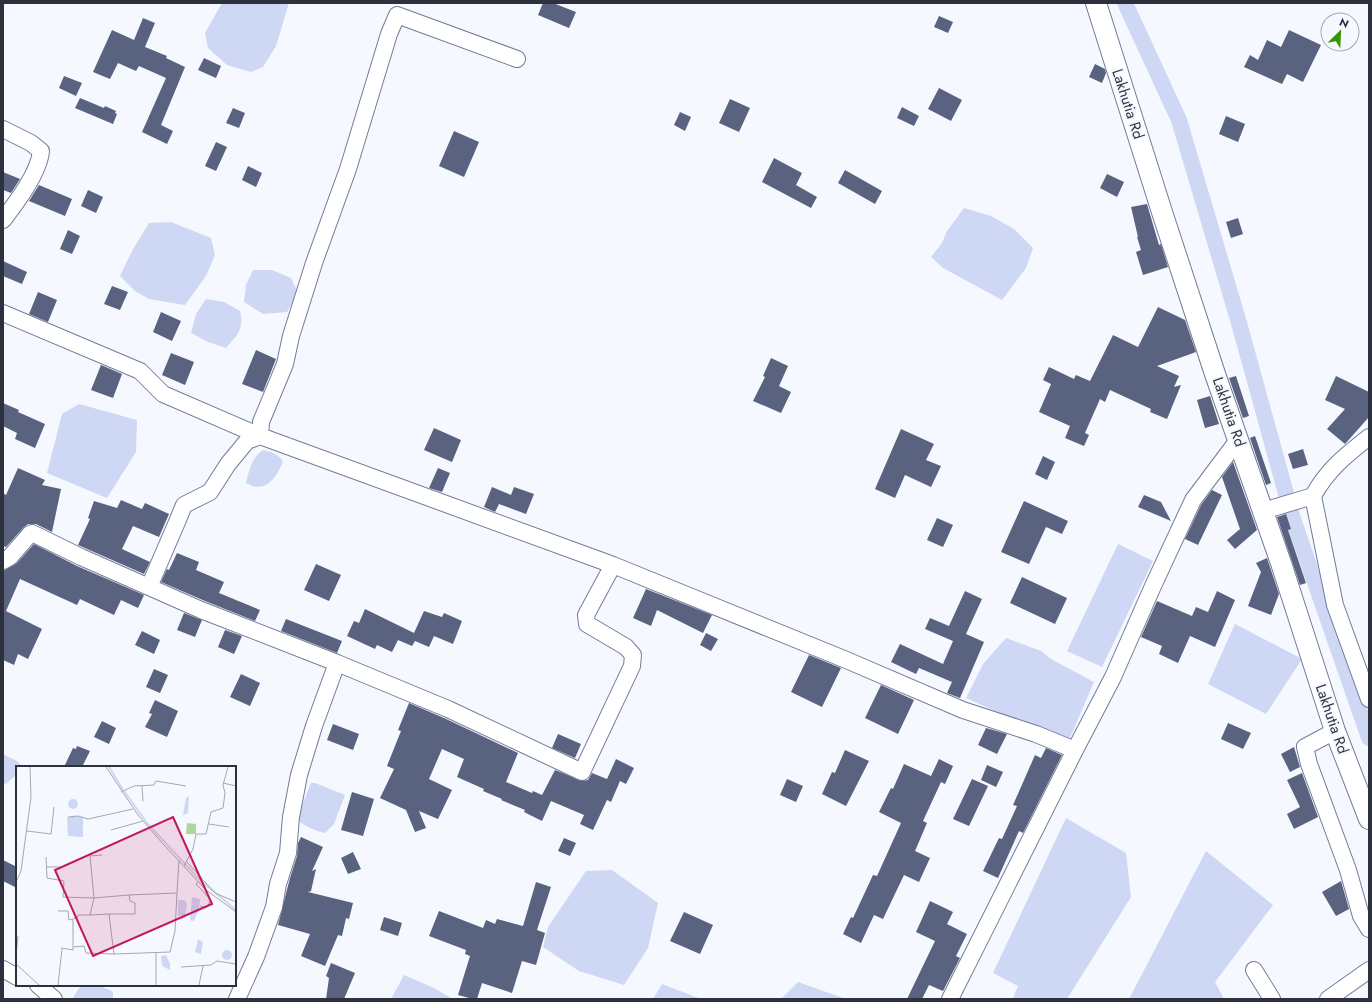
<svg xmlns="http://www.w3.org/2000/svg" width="1372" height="1002" font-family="Jost,sans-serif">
  <rect width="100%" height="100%" fill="#f6f8ff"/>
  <!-- water -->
  <path fill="#ced7f3" d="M 222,3 L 289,3 L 276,46 L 263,67 L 251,72 L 227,65 L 208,48 L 205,33 Z
    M 964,208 L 991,216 L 1014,229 L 1033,248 L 1026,268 L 1002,300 L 943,268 L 931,257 L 942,243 L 947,231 Z
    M 171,222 L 211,238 L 215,255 L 206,276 L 185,305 L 149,299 L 135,291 L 120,276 L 132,251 L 149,223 Z
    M 253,270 L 272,270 L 291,278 L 298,293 L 287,312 L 263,314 L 244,302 L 246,285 Z
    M 206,299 L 224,302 L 240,311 C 245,329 236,336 226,348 L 208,342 L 191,333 L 196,314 Z
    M 79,404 L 137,420 L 136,452 L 107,498 L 47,473 L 62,414 Z
    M 263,450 C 271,452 279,454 283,462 C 275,479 266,494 246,483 C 249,471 252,457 263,450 Z
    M 1118,544 L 1153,561 L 1102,667 L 1067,651 Z
    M 1235,624 L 1302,659 L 1266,714 L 1208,684 Z
    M 1006,638 L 1041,651 L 1051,659 L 1094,682 L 1070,738 L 1060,740 L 966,698 L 983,664 Z
    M 3,754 L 17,761 L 22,766 L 22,767 L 17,767 L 17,774 L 6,784 L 3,783 Z
    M 311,783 L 315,783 L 345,795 L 334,824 L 325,833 C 316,831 302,826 297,818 Z
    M 1066,818 L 1126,853 L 1131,897 L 1067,999 L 1013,999 L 1018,986 L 993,973 Z
    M 1206,851 L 1273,905 L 1215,982 L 1224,999 L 1129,999 Z
    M 612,870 L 658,903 L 648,948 L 624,985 L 579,971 L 543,947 L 548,927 L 586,871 Z
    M 404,975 L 432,987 L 453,999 L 391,999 Z
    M 798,982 L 843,998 L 842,999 L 781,999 Z
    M 662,984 L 701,999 L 653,999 Z
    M 85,985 C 95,985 104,986 113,992 L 113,999 L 72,999 L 79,988 Z"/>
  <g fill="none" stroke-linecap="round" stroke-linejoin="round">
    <!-- canal -->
    <path stroke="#ced7f3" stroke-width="16" d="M 1125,3 L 1179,120 L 1239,323 L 1293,519 L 1369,738"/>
  </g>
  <!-- building -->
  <path fill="#59627e" d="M 543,3 L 553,3 L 576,12 L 569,28 L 538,15 Z
    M 939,16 L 953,22 L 948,33 L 934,27 Z
    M 143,18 L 155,23 L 145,47 L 167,56 L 166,58 L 185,67 L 161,125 L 173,131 L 167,144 L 142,132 L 166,78 L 139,66 L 136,71 L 118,63 L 110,79 L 93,72 L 112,30 L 134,40 Z
    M 1289,30 L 1321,45 L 1303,82 L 1287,74 L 1282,84 L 1244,67 L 1250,55 L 1258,60 L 1267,40 L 1281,47 Z
    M 204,58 L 221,66 L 216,78 L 198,70 Z
    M 1095,64 L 1105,69 L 1106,73 L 1102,83 L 1089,77 Z
    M 64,76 L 82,83 L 76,96 L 59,88 Z
    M 939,88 L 962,100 L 951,121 L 928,109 Z
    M 80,98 L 104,108 L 105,106 L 116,111 L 115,113 L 117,114 L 113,124 L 75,108 Z
    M 730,99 L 750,108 L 739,132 L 719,123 Z
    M 902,107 L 919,116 L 914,126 L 897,118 Z
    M 233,108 L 245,113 L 239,128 L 226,123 Z
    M 680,112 L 691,117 L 685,131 L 674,125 Z
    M 1226,116 L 1245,124 L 1238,142 L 1219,134 Z
    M 454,131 L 479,142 L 464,177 L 439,166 Z
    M 216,142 L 227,147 L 216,171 L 205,166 Z
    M 774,158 L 802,173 L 796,185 L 817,197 L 811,208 L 762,182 Z
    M 248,166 L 262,173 L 256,187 L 242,180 Z
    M 845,170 L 882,191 L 875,204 L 838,183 Z
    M 3,172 L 20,179 L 11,193 L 3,190 Z
    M 1107,174 L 1124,182 L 1117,197 L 1100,188 Z
    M 39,185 L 72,199 L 65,216 L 29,201 Z
    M 88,190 L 103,197 L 96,213 L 81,206 Z
    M 1147,204 L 1159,245 L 1161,244 L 1168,267 L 1143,275 L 1136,252 L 1141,250 L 1137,237 L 1138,237 L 1131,207 Z
    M 1238,218 L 1243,234 L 1231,238 L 1226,222 Z
    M 68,230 L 80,236 L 72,254 L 60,249 Z
    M 3,261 L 27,272 L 22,284 L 3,276 Z
    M 112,286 L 128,292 L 120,310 L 104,304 Z
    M 38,292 L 57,300 L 48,322 L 29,314 Z
    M 1158,307 L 1185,320 L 1196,352 L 1157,366 L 1179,376 L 1174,387 L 1181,385 L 1167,419 L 1150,412 L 1151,409 L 1110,390 L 1105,402 L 1100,399 L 1085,433 L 1089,435 L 1084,446 L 1065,438 L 1070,426 L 1039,412 L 1051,384 L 1043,380 L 1049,367 L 1074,379 L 1076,375 L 1090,381 L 1113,335 L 1138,347 Z
    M 161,312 L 181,321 L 172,341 L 153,332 Z
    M 256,350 L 276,359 L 263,392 L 242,384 Z
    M 171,353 L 194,362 L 185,385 L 162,375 Z
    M 771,358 L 788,366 L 779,386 L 791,392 L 781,413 L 753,401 L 765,377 L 763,376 Z
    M 101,365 L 122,374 L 113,398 L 91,390 Z
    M 1236,376 L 1249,416 L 1243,418 L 1229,378 Z
    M 1336,376 L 1369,392 L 1369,417 L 1345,444 L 1327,429 L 1345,409 L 1325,400 Z
    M 1210,396 L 1219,424 L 1205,428 L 1197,400 Z
    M 3,403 L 19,410 L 18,412 L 45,424 L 35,448 L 15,439 L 17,433 L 3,426 Z
    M 434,428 L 461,440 L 452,462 L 424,450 Z
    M 901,429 L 934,444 L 926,460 L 941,466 L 931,487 L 905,475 L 895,498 L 875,489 Z
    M 1255,436 L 1271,483 L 1266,485 L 1250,438 Z
    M 1303,449 L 1308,465 L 1293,469 L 1288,454 Z
    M 1043,456 L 1055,462 L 1047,480 L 1035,474 Z
    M 1233,462 L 1257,530 L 1235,549 L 1227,540 L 1240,529 L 1222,477 Z
    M 18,468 L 45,480 L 42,485 L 61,489 L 52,532 L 36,524 L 28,524 L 23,528 L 6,547 L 3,546 L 3,493 L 6,495 Z
    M 438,468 L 450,473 L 442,492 L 429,488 Z
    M 492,487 L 511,495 L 514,487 L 534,494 L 526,514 L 499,504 L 495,512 L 484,507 Z
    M 1212,490 L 1222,495 L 1198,545 L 1185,539 L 1201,505 Z
    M 1144,495 L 1161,502 L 1171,521 L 1138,507 Z
    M 121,500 L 142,509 L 145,503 L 169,514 L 159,537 L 133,526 L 122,549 L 150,562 L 144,574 L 78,545 L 90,519 L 88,518 L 94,501 L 117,508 Z
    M 1024,501 L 1068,521 L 1062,534 L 1046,527 L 1029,564 L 1001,552 Z
    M 1286,514 L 1291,529 L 1288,530 L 1306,583 L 1300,585 L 1277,517 Z
    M 937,518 L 953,525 L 943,547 L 927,540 Z
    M 34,544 L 77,566 L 144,595 L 138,608 L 121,600 L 114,615 L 80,599 L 77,605 L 20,579 L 6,611 L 42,629 L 28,659 L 18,654 L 14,665 L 3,660 L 3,571 L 17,563 Z
    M 177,553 L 199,562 L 196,570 L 224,582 L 219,593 L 260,610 L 255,621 L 205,601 L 161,582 L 167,569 L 169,570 Z
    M 1267,558 L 1279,594 L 1271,615 L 1248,606 L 1261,572 L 1256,563 Z
    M 316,564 L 341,575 L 329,601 L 304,590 Z
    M 1022,577 L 1067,598 L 1055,624 L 1010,603 Z
    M 646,589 L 712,615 L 703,633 L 657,610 L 651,626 L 633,618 Z
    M 965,591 L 982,599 L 966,634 L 984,642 L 960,698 L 947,693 L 952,682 L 919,668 L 916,674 L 891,662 L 900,644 L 943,664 L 953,641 L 925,629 L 930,618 L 949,626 Z
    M 1217,591 L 1235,600 L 1215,647 L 1190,636 L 1178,663 L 1159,654 L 1162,646 L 1141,637 L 1157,601 L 1192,616 L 1196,607 L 1208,612 Z
    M 365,609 L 414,633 L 424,611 L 442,617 L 444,613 L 462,621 L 453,644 L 434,636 L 429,647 L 415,641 L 412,646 L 398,640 L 392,652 L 377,645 L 375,649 L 347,636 L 354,621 L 359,623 Z
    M 184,613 L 202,620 L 195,637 L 177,630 Z
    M 286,619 L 342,641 L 337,653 L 281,631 Z
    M 225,630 L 242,636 L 234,654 L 218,647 Z
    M 142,631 L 160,640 L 154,654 L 135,645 Z
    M 706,633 L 718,639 L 711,651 L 700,645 Z
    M 809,655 L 841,668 L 822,707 L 791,692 Z
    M 154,669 L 168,675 L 160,693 L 146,687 Z
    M 241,674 L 260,683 L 250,706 L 230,697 Z
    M 881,685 L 914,700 L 898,734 L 865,718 Z
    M 155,700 L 178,711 L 167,737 L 145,727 L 152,714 L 149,713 Z
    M 409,703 L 444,718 L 518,753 L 506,782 L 532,793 L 533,791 L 542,795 L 555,770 L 582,781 L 588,780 L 592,773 L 607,779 L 616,759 L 634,768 L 626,784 L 620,781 L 611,802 L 607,800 L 593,830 L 580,824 L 584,815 L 551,801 L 542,821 L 524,812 L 525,810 L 501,800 L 502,799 L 483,791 L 484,789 L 457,777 L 464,759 L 442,749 L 429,779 L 452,790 L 438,819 L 419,811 L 426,828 L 415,832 L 406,810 L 380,798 L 394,769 L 387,766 L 401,731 L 398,730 Z
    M 102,721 L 116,728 L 109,744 L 94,737 Z
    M 1228,723 L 1251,733 L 1243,749 L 1221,739 Z
    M 333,724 L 359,734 L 353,750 L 327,740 Z
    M 986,728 L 1007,734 L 997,754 L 978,745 Z
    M 558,734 L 581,744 L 575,758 L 552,748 Z
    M 77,746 L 90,751 L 82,767 L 64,767 L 73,748 L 76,749 Z
    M 1294,747 L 1300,767 L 1290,772 L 1281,754 Z
    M 1046,748 L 1062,755 L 1023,833 L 1019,831 L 998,878 L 983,871 L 999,838 L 1002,839 L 1017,806 L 1013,805 L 1035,755 L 1041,758 Z
    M 845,750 L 869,761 L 846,806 L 822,794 L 832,772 L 835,773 Z
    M 939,759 L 953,766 L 945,784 L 941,782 L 923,821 L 927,823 L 915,851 L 930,858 L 919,882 L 904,875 L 883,919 L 874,915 L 861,943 L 843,934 L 851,917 L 853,918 L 873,875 L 877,876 L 901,823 L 879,812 L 891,788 L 893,789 L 904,764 L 931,776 Z
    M 987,765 L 1003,772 L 996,787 L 981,780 Z
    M 1302,773 L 1318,817 L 1294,829 L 1287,814 L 1300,807 L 1287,780 Z
    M 787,779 L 803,786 L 796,802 L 780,795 Z
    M 972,779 L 988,786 L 969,826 L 953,819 Z
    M 352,792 L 374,799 L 363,836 L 341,830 Z
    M 301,837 L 323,847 L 312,871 L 316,869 L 311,891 L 308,892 L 353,903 L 349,919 L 346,918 L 342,936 L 338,935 L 325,966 L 301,956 L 310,934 L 278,925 L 290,878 L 297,856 L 298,843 Z
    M 564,838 L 576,843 L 570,856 L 558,851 Z
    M 353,852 L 361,869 L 348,874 L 341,858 Z
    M 3,860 L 17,867 L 17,888 L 3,881 Z
    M 1341,881 L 1349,909 L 1336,916 L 1322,892 Z
    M 536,882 L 551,887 L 537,930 L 545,933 L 536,965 L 522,961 L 512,993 L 482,983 L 477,999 L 473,999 L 458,995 L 470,956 L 465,954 L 466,950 L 429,936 L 439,911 L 483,928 L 486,920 L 495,924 L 497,919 L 523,926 Z
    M 930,901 L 953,912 L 947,924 L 967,934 L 956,956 L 960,958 L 943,991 L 929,985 L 922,999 L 907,999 L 935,941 L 916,932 Z
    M 684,912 L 713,925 L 700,954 L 670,941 Z
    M 384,917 L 402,923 L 398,936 L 380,930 Z
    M 331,963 L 355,973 L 344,999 L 326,999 L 329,978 L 326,976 Z"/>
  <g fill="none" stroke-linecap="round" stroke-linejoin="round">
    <!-- minor casing -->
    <g stroke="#727c99" stroke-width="18">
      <path id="minor" d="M 3,129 L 31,143 L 41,151 C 39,173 16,203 3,220
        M 3,313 L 140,371 L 163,394 L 260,436 L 261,422 L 285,364 L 291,336 L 314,263 L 348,169 L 389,34 L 397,15 L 517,59
        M 1369,437 C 1346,455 1327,470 1313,496 L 1335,605 L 1369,699
        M 1263,511 L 1313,496
        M 3,561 L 10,557 L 30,534 L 32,533 L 81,557 L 149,587
        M 337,663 L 201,610 L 149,587 L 177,522 L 184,505 L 210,492 L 228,464 L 247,441 L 260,436 L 613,565
        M 1335,731 L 1305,747 L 1309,764 L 1348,870 L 1361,916 L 1369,929
        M 1075,750 L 1113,677 L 1153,586 L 1193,500 L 1238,440
        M 3,969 L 17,977
        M 1254,970 L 1272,999
        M 38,985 L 54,999
        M 237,999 L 256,957 L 274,907 L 278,884 L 288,853 L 291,817 L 299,775 L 314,726 L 337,663 L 448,709 L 582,772 L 632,666 L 633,655 L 626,647 L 587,624 L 586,615 L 613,565 L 844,659 L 963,710 L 1036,734 L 1075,750 L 950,999
        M 1328,999 L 1369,970"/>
    </g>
    <!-- tertiary casing -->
    <g stroke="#727c99" stroke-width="22">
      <path id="tertiary" d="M 1096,3 L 1162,212 L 1215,374 L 1281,563 L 1335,731 L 1369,819"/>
    </g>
    <!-- minor -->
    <use href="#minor" stroke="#fff" stroke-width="16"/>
    <!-- tertiary -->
    <use href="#tertiary" stroke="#fff" stroke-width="20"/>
  </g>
  <g text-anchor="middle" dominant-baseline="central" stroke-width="4" stroke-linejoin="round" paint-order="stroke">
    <!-- street labels -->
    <g font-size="15" fill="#2d313d" stroke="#f6f8ff">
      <text transform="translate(1128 104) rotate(72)">Lakhutia Rd</text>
      <text transform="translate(1229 412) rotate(71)">Lakhutia Rd</text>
      <text transform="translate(1332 719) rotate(71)">Lakhutia Rd</text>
    </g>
  </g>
  <!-- overview -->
  <g transform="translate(16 766)">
    <rect width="220" height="220" fill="#f6f8ff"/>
    <path d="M 171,57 L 180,58 L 180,68 L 170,68 Z" fill="#aad99b"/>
    <path d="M 173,30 L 172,47 L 167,49 L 170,32 ZM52 38a5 5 0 1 1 10 0a5 5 0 1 1-10 0ZM 58,50 L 67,51 L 67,71 L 52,70 L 51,52 ZM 176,131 L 184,133 L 183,144 L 178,155 L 174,154 ZM 162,134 L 169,134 L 171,138 L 169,152 L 165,154 L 165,150 L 162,150 ZM 182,173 L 187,176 L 185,188 L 179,186 ZM206 189a5 5 0 1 1 10 0a5 5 0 1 1-10 0ZM 150,189 L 154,198 L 154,204 L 146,200 L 145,190 Z" fill="#ced7f3"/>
    <path fill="none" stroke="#ced7f3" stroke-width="2" d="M 93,1 L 107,24M 108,25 L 131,57 L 183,113 L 220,144"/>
    <path fill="none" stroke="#a6a8b1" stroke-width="1" d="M 90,1 L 122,49 L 147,78 L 190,124 L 220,146M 207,17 L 220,20M 126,20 L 127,35M 105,26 L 118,20 L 138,19 L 140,15 L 170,20M 52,51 L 62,50 L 72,53 L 117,43M 193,58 L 213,61M 95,64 L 127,55M 11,65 L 35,68 L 38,41M 30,91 L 31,112 L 48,115 L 47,131 L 78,132 L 74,90 L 86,89M 171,96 L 199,127 L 220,136M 168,100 L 177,83 L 180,68 L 190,68 L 195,46 L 207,42 L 209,27 L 207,19 L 212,1M 31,101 L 46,101M 0,116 L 5,105 L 15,31 L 14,1M 182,116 L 180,118 L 195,134 L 190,142 L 184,140M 161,127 L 159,165 L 154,186 L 98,188 L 93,148 L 119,148 L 119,137 L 114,135 L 113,129 ZM 161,127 L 163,94M 42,145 L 52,145 L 53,154 L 61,152 L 62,149 L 74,149M 93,148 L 74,149 L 78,132 L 113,129M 58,181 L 68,180 L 70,187 L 98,188M 45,182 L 57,184 L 57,154M 140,186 L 140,219M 0,189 L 2,170M 0,198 L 23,219M 165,201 L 195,199 L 201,195 L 220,198M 42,219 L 46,183M 183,219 L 187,200"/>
    <path fill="#c2185b" fill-opacity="0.15" stroke="#c2185b" stroke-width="2" d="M 157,51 L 196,138 L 77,190 L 39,104 Z"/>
    <rect width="220" height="220" fill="none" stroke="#2d313d" stroke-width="2"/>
  </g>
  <!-- border -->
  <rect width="1372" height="1002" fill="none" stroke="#2d313d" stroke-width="8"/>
  <!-- north arrow -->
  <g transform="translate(1340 32) rotate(24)"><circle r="19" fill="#f6f8ff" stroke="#a6a8b1"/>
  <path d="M0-3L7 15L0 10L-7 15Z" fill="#3b9304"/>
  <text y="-6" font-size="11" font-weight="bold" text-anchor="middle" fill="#2d313d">N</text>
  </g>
</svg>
